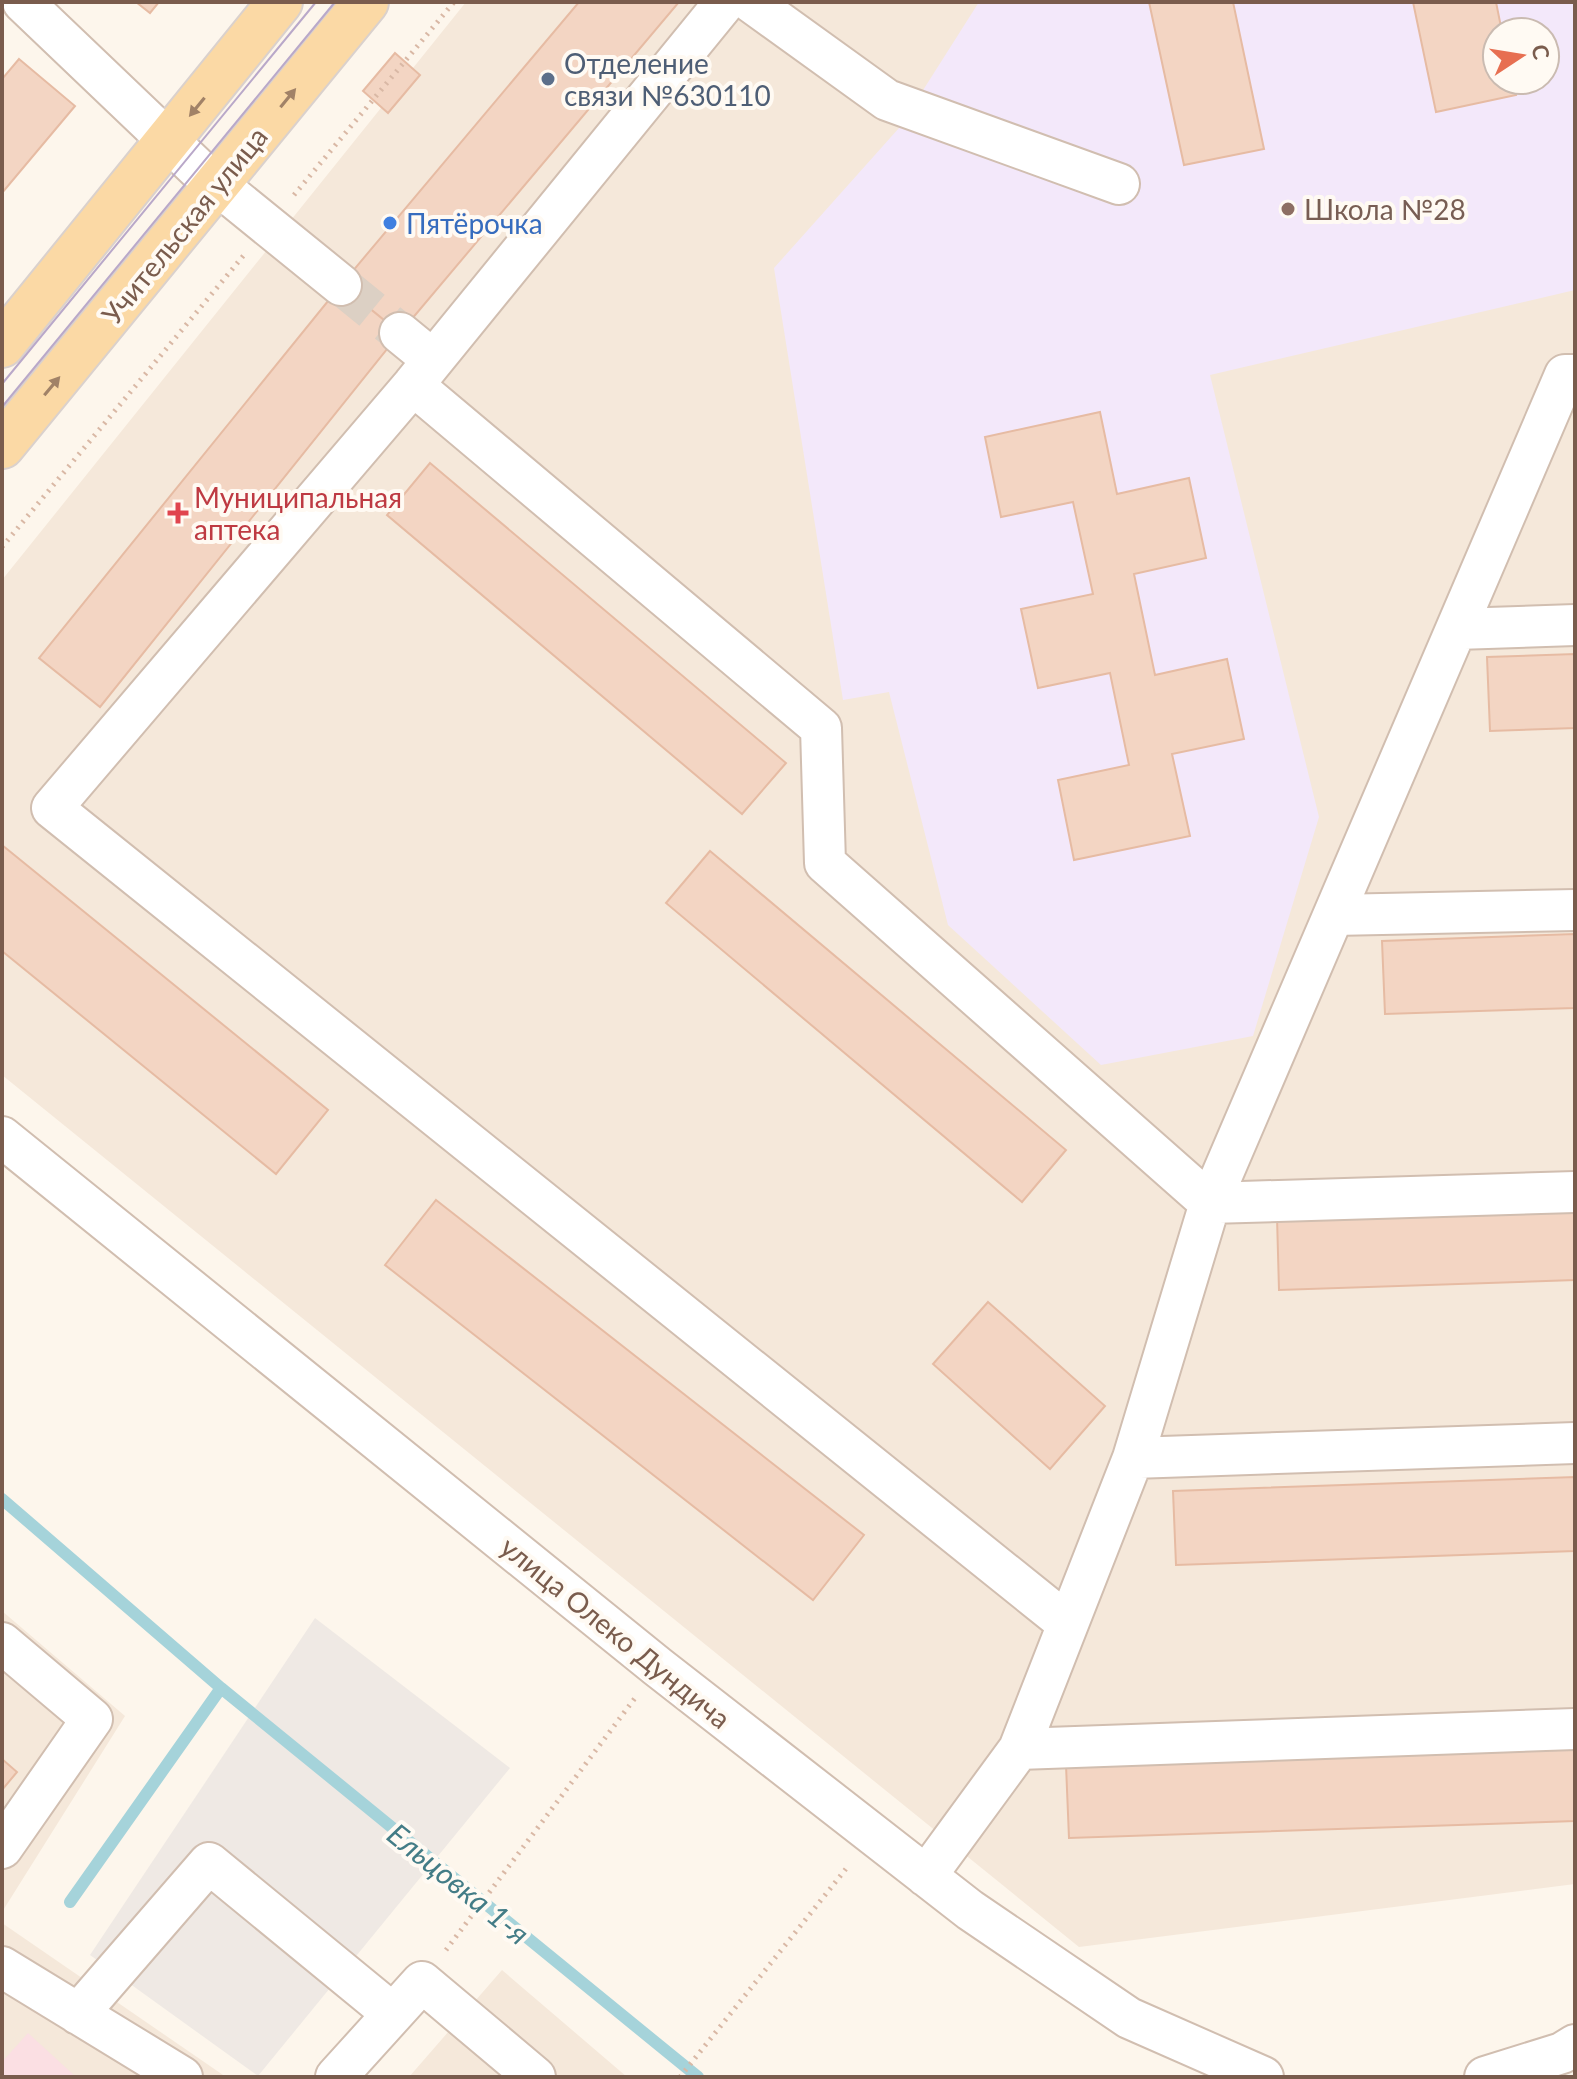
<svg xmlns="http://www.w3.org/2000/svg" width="1577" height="2079" font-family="Lato,sans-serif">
  <rect width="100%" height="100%" fill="#fdf6ec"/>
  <!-- residential -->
  <path fill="#f5e8da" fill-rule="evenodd" d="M 466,2 L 1575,2 L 1575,1884 L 1079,1947 L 2,1075 L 2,580 ZM 1497,32 L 1545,32 L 1545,80 L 1497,80 Z
    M 2,1611 L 125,1716 L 2,1912 Z
    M 2,1923 L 226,2077 L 2,2077 Z
    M 502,1970 L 627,2077 L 409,2077 Z"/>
  <!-- industrial -->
  <path fill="#efe9e4" d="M 315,1618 L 510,1768 L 258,2076 L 90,1955 Z"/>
  <!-- education -->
  <path fill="#f3e8fa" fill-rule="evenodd" d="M 979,2 L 1575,2 L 1575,290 L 1210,375 L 1319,817 L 1253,1036 L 1101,1065 L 948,925 L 889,692 L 843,700 L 774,268 L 899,128 ZM 1497,32 L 1545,32 L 1545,80 L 1497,80 Z"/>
  <!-- medical -->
  <path fill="#fbdfe3" d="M 28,2033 L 76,2077 L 2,2077 L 2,2062 Z"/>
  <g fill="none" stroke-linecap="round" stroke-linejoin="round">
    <!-- stream -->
    <path stroke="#a5d3da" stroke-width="12" d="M 2,1499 L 221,1688 L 70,1902
      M 221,1688 L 698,2077"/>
  </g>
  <!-- building -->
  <path fill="#f3d5c3" stroke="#e6bba3" stroke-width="2" d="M 136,2 L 159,2 L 150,13 Z
    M 579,2 L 679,2 L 400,333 L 341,285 Z
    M 1149,2 L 1233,2 L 1264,149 L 1184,165 Z
    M 1413,2 L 1496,2 L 1502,32 L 1497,32 L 1497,80 L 1513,80 L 1516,95 L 1436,112 Z
    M 395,53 L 420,75 L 388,113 L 363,91 Z
    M 19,59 L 75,106 L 2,193 L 2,79 Z
    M 341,285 L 400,333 L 100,707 L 39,658 Z
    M 1100,412 L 1117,494 L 1189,478 L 1206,558 L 1134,574 L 1155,675 L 1227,659 L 1244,739 L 1172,754 L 1190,836 L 1074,860 L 1058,780 L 1129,765 L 1110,673 L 1038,688 L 1021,609 L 1093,594 L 1073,502 L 1001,517 L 985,437 Z
    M 430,463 L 786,763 L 742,814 L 387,515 Z
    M 1575,654 L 1575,728 L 1490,731 L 1487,657 Z
    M 2,845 L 328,1110 L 276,1174 L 2,951 Z
    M 710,851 L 1066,1150 L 1022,1202 L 666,903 Z
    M 1575,934 L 1575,1008 L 1385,1014 L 1382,941 Z
    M 436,1200 L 864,1535 L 813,1600 L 385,1265 Z
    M 1575,1206 L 1575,1280 L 1279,1290 L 1277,1217 Z
    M 988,1302 L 1105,1406 L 1050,1469 L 933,1364 Z
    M 1575,1477 L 1575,1551 L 1176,1565 L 1173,1491 Z
    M 1575,1747 L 1575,1821 L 1069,1838 L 1066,1765 Z
    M 2,1759 L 17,1772 L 2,1790 Z"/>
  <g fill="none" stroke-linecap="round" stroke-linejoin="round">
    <!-- minor-tunnel -->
    <path stroke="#dcd0c4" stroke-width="40" stroke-dasharray="40 20" stroke-linecap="butt" d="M 341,285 L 400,333"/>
    <!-- minor casing -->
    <g stroke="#d1beb0" stroke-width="44">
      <path id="minor" d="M 23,2 L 198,169 L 341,285
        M 725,2 L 413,385 L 52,808 L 1068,1624
        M 751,2 L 887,100 L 1119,184
        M 400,333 L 433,360
        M 413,385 L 821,728 L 825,863 L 1210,1203 L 1565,375 L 1575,375
        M 1457,629 L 1575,625
        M 1334,915 L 1575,910
        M 2,1137 L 658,1667 L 970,1910 L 1129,2018 L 1263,2077
        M 1133,1458 L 1575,1443
        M 2,1643 L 92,1719 L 2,1848
        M 1019,1749 L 1575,1729
        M 926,1876 L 1019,1749 L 1133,1458 L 1210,1203 L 1575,1192
        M 2,1967 L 182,2077
        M 78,2014 L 209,1863 L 393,2014
        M 336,2077 L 422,1982 L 535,2077
        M 1485,2077 L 1562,2053 L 1575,2045"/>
    </g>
    <!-- major casing -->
    <g stroke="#dad1cd" stroke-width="48">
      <path id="major" d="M 2,345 L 280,2
        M 2,446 L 366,2"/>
    </g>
    <!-- path -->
    <path stroke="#d9b8a5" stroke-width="5" stroke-dasharray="2 6" stroke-linecap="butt" d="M 294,195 L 454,2
      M 2,547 L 244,255
      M 446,1950 L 635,1698
      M 680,2077 L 849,1865"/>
    <!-- minor -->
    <use href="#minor" stroke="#fff" stroke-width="40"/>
    <!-- major -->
    <use href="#major" stroke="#fbd9a5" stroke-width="44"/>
    <!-- tram -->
    <path stroke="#b9a8c9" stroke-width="2" d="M 2,384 L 316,2
      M 2,407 L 335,2"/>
  </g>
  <!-- one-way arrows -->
  <defs><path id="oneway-solid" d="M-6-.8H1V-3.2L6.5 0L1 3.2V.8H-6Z" transform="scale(2)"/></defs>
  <g fill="#a18267">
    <use href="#oneway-solid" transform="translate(288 98) rotate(-51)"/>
    <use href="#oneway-solid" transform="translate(197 107) rotate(129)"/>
    <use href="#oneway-solid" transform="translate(52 386) rotate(-50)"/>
  </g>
  <!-- markers -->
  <circle fill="#5c6f8a" stroke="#fffaf3" stroke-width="3" cx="548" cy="79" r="8"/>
  <circle fill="#8d6e63" stroke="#fffaf3" stroke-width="3" cx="1288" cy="209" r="8"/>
  <circle fill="#3f7fe0" stroke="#fffaf3" stroke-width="3" cx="390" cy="223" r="8"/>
  <path fill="#e0444e" stroke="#fffaf3" stroke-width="3" d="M174 501h8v8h8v8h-8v8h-8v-8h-8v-8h8z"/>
  <g text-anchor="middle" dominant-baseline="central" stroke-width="8" stroke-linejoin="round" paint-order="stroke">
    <!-- service labels -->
    <g font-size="28" fill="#4e5e75" stroke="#fffaf3" text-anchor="start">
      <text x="564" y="63">Отделение<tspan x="564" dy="32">связи №630110</tspan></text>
    </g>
    <!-- education labels -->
    <g font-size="28" fill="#785e54" stroke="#fffaf3" text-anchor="start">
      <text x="1304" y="209">Школа №28</text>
    </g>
    <!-- shop labels -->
    <g font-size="28" fill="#366cbe" stroke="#fffaf3" text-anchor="start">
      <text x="406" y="223">Пятёрочка</text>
    </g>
    <!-- street labels -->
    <g font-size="28" fill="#7a5c4d" stroke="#fffaf3">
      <text transform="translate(184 225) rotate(-51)">Учительская улица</text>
      <text transform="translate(616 1632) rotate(39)">улица Олеко Дундича</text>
    </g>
    <!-- health labels -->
    <g font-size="28" fill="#be3a42" stroke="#fffaf3" text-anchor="start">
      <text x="194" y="497">Муниципальная<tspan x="194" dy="32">аптека</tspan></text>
    </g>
    <!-- water labels -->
    <g font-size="30" font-style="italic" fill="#437c86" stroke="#fffaf3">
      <text transform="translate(459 1883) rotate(39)">Ельцовка 1-я</text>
    </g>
  </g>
  <!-- border -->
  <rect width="1577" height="2079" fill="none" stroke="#7a5c4d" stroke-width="8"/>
  <!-- north arrow -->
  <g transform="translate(1521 56) rotate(78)"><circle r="38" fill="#fffaf3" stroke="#cabbb1" stroke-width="2"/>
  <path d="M0-6L14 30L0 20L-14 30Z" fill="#e76f51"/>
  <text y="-12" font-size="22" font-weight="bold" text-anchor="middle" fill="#7a5c4d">С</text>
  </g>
</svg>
